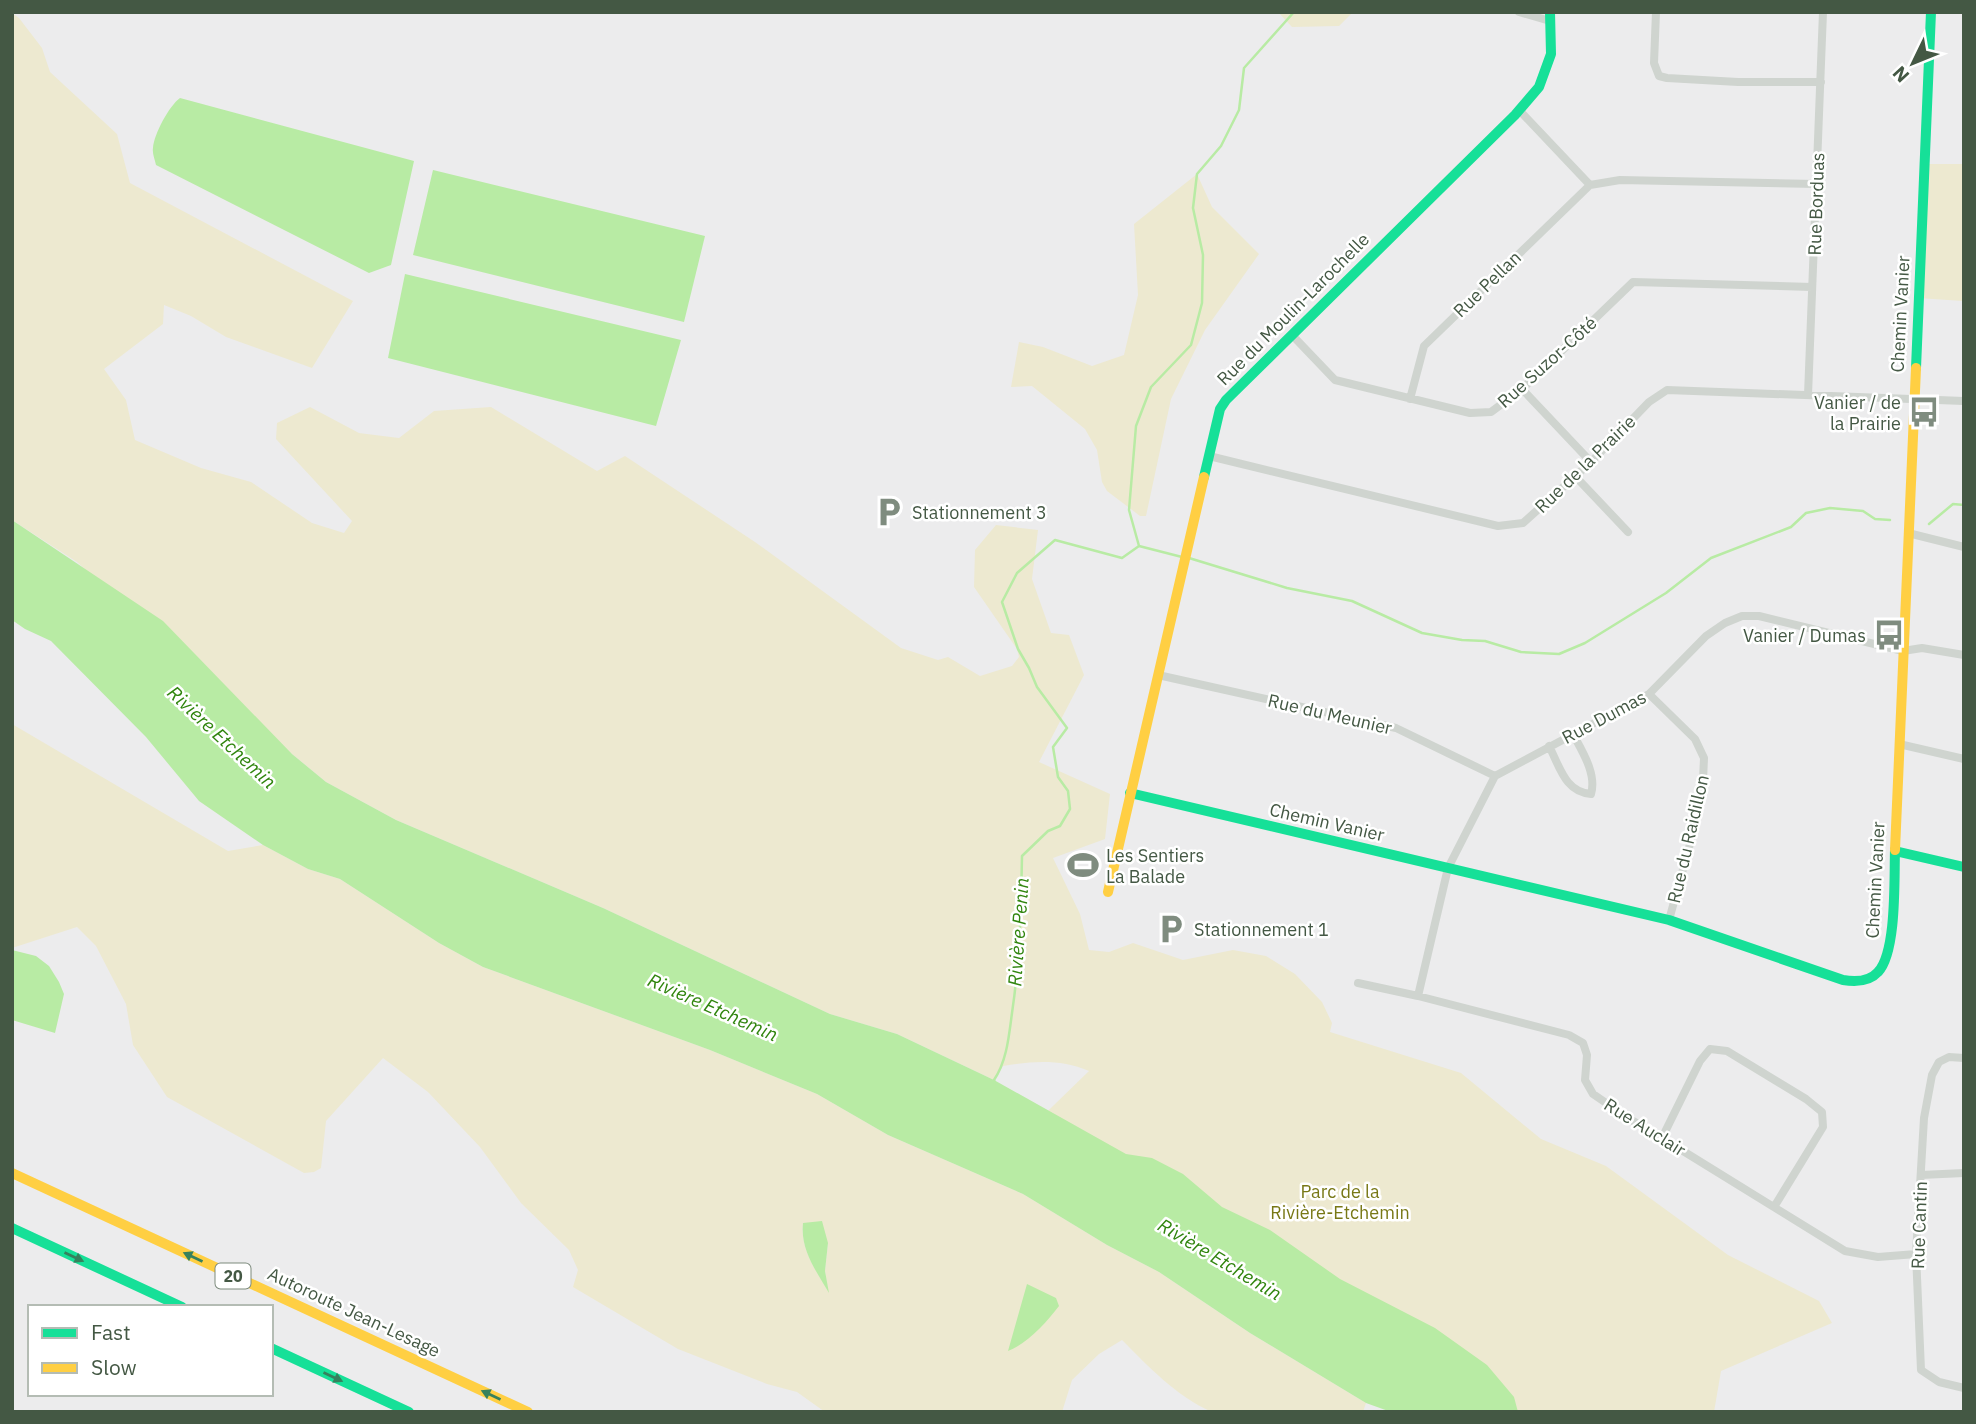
<svg xmlns="http://www.w3.org/2000/svg" width="1976" height="1424" font-family="'IBM Plex Sans',sans-serif">
  <rect width="100%" height="100%" fill="#ececed"/>
  <!-- green -->
  <path fill="#ede9d0" fill-rule="evenodd" d="M 1278,12 L 1353,12 L 1339,26 L 1292,27 Z
    M 12,13 L 19,18 L 42,48 L 50,72 L 117,134 L 130,183 L 353,301 L 312,368 L 226,337 L 191,316 L 164,305 L 163,324 L 104,369 L 126,400 L 135,440 L 201,468 L 251,482 L 312,523 L 344,533 L 352,521 L 276,439 L 277,423 L 310,407 L 359,433 L 399,438 L 434,411 L 491,407 L 597,471 L 625,456 L 755,542 L 901,648 L 938,660 L 948,657 L 980,676 L 1012,666 L 1019,657 L 1017,649 L 974,587 L 975,550 L 996,525 L 1038,530 L 1032,579 L 1051,633 L 1069,635 L 1084,675 L 1039,762 L 1110,794 L 1105,839 L 1053,858 L 1080,914 L 1089,950 L 1109,952 L 1133,943 L 1183,960 L 1233,950 L 1266,956 L 1295,974 L 1322,1002 L 1332,1023 L 1330,1032 L 1461,1073 L 1541,1139 L 1606,1166 L 1728,1255 L 1819,1301 L 1832,1323 L 1721,1371 L 1714,1412 L 1442,1412 L 1018,1140 L 1089,1071 C 1061,1059 1033,1061 1003,1066 L 994,1080 L 897,1034 L 830,1014 L 603,908 L 396,820 L 326,782 L 292,754 L 77,562 L 12,520 Z
    M 1924,164 L 1964,164 L 1964,328 L 1963,301 L 1918,298 Z
    M 1197,174 L 1212,207 L 1259,254 L 1205,330 L 1171,399 L 1146,516 L 1140,516 L 1107,491 L 1102,482 L 1097,450 L 1085,429 L 1032,386 L 1011,387 L 1019,342 L 1043,347 L 1092,366 L 1124,355 L 1138,295 L 1134,224 Z
    M 12,724 L 228,851 L 263,845 L 308,869 L 340,879 L 439,943 L 483,967 L 710,1050 L 817,1094 L 888,1135 L 1023,1194 L 1107,1245 L 1159,1272 L 1250,1333 L 1366,1403 L 1363,1412 L 1212,1412 C 1176,1396 1149,1367 1122,1340 L 1099,1354 L 1072,1380 L 1062,1412 L 825,1412 L 797,1392 L 767,1384 L 678,1349 L 573,1287 L 578,1270 L 569,1250 L 521,1203 L 480,1147 L 428,1092 L 383,1058 L 326,1121 L 321,1168 L 314,1172 L 304,1173 L 167,1097 L 133,1045 L 126,1004 L 96,946 L 77,927 L 12,948 ZM 803,1223 L 828,1244 L 825,1271 L 828,1290 C 815,1269 800,1248 803,1223 Z"/>
  <!-- water -->
  <path fill="#b8eba4" d="M 180,98 L 414,161 L 391,265 L 369,273 L 156,165 C 155,160 152,153 153,148 C 154,134 169,106 180,98 Z
    M 433,170 L 705,236 L 684,322 L 413,255 Z
    M 405,274 L 681,340 L 656,426 L 388,358 Z
    M 12,520 L 163,621 L 292,754 L 326,782 L 396,820 L 603,908 L 830,1014 L 897,1034 L 994,1080 L 1126,1154 L 1152,1158 L 1183,1174 L 1222,1207 L 1270,1230 L 1340,1279 L 1435,1328 L 1487,1365 L 1514,1397 L 1518,1412 L 1391,1412 L 1366,1403 L 1250,1333 L 1159,1272 L 1107,1245 L 1023,1194 L 888,1135 L 817,1094 L 710,1050 L 483,967 L 439,943 L 340,879 L 308,869 L 263,845 L 199,801 L 146,737 L 51,641 L 25,629 L 12,620 Z
    M 12,950 L 36,956 L 49,966 L 59,982 L 64,994 L 55,1033 L 12,1020 Z
    M 822,1221 L 828,1243 L 825,1271 L 829,1293 C 816,1271 800,1249 803,1223 Z
    M 1027,1284 L 1056,1298 L 1059,1306 C 1046,1323 1028,1343 1008,1351 Z"/>
  <g fill="none" stroke-linecap="round" stroke-linejoin="round">
    <!-- stream -->
    <path stroke="#b8eba4" stroke-width="2.5" d="M 1929,524 L 1953,504 L 1964,505
      M 1139,546 L 1182,557
      M 1189,558 L 1287,588 L 1352,601 L 1422,633 L 1462,640 L 1485,641 L 1521,652 L 1559,654 L 1585,643 L 1666,593 L 1711,558 L 1791,527 L 1806,513 L 1830,508 L 1863,511 L 1875,519 L 1890,520
      M 995,1083 L 994,1080 C 1007,1061 1009,1035 1012,1013 C 1020,960 1021,908 1022,856 L 1048,831 L 1060,826 L 1070,809 L 1068,791 L 1058,777 L 1053,747 L 1067,728 L 1037,687 L 1029,668 L 1018,649 L 1002,602 L 1017,573 L 1055,540 L 1122,558 L 1139,546 L 1129,510 L 1136,426 L 1151,387 L 1191,345 L 1202,303 L 1203,255 L 1193,208 L 1197,174 L 1221,146 L 1239,110 L 1244,68 L 1294,12"/>
    <!-- street -->
    <path stroke="#cfd4cf" stroke-width="8" d="M 1519,12 L 1550,21
      M 1656,12 L 1654,63 L 1659,76 L 1667,78 L 1738,82 L 1821,82
      M 1519,110 L 1590,185
      M 1292,335 L 1335,380 L 1470,413 L 1491,412 L 1522,389 L 1633,282 L 1812,287
      M 1522,389 L 1591,462
      M 1808,395 L 1823,12
      M 1410,399 L 1424,346 L 1590,185 L 1620,180 L 1816,184
      M 1209,456 L 1498,526 L 1523,523 L 1591,462 L 1649,402 L 1667,390 L 1964,401
      M 1575,476 L 1628,532
      M 1908,533 L 1964,547
      M 1158,675 L 1396,728 L 1495,776
      M 1649,694 L 1695,739 L 1704,758 L 1703,780 L 1690,844 L 1669,920
      M 1899,744 L 1964,759
      M 1549,746 C 1560,767 1565,792 1591,794 C 1597,774 1582,751 1573,734
      M 1358,983 L 1418,996 L 1569,1035 L 1583,1043 L 1587,1055 L 1585,1080 L 1593,1094 L 1628,1118 L 1662,1138 L 1845,1251 L 1878,1257 L 1916,1254
      M 1418,996 L 1448,868 L 1495,776 L 1649,694 L 1706,636 L 1725,623 L 1742,616 L 1759,616 L 1903,651 L 1922,648 L 1964,655
      M 1964,1058 L 1949,1057 L 1939,1062 L 1932,1075 L 1924,1118 L 1916,1254 L 1921,1370 L 1939,1382 L 1964,1388
      M 1662,1138 L 1700,1061 L 1710,1049 L 1727,1051 L 1806,1099 L 1822,1112 L 1823,1127 L 1774,1207
      M 1921,1175 L 1964,1173"/>
    <!-- fast -->
    <path stroke="#16e098" stroke-width="10" d="M 1916,368 L 1931,12
      M 1204,477 L 1220,409 L 1226,400 L 1515,115 L 1539,87 L 1551,54 L 1550,12
      M 1130,793 L 1669,920 L 1843,980 C 1855,982 1869,982 1878,972 C 1897,952 1894,878 1895,850
      M 1895,851 L 1964,867
      M 12,1228 L 182,1307
      M 271,1348 L 409,1412"/>
    <!-- slow -->
    <path stroke="#ffcf43" stroke-width="10" d="M 1895,850 L 1916,368
      M 1108,892 L 1204,477
      M 12,1173 L 528,1412"/>
  </g>
  <!-- one-way arrows -->
  <defs><path id="oneway-solid" d="M-6-.8H1V-3.2L6.5 0L1 3.2V.8H-6Z" transform="scale(1.75)"/></defs>
  <g fill="#36815d">
    <use href="#oneway-solid" transform="translate(74 1257) rotate(25)"/>
    <use href="#oneway-solid" transform="translate(193 1257) rotate(-155)"/>
    <use href="#oneway-solid" transform="translate(333 1377) rotate(25)"/>
    <use href="#oneway-solid" transform="translate(491 1395) rotate(-155)"/>
  </g>
  <!-- icons -->
  <defs>
    <g id="bus-bare" transform="scale(2.415)"><path d="M-5-6H5V4H4V6H2V4H-2V6H-4V4H-5ZM-3.5-4V0h7V-4ZM-3.5 1.2v1.5H-2V1.2ZM2 1.2v1.5H3.5V1.2Z" fill="#7f8c7f" stroke="#fff" stroke-width="2.5" paint-order="stroke"/></g>
    <g id="parking-bare" transform="scale(2.415)"><path d="M-3.5-5.5H1a3.5 3.5 0 0 1 0 7H-1V5.5H-3.5ZM-1-3.4V-.6H.8a1.4 1.4 0 0 0 0-2.8Z" fill="#7f8c7f" stroke="#fff" stroke-width="2.5" paint-order="stroke"/></g>
    <g id="stadium-bare" transform="scale(2.415)"><path d="M0-5a6.5 5 0 1 0 0 10a6.5 5 0 1 0 0-10ZM-3.5-1.8h7v3.6h-7Z" fill="#7f8c7f" stroke="#fff" stroke-width="2.5" paint-order="stroke"/></g>
  </defs>
  <g fill-rule="evenodd">
    <use href="#bus-bare" x="1924" y="412"/>
    <use href="#parking-bare" x="889" y="512"/>
    <use href="#bus-bare" x="1889" y="635"/>
    <use href="#stadium-bare" x="1083" y="865"/>
    <use href="#parking-bare" x="1171" y="929"/>
  </g>
  <g text-anchor="middle" dominant-baseline="central" stroke-width="5" stroke-linejoin="round" paint-order="stroke">
    <!-- shield labels -->
    <rect fill="#fff" stroke="#7c8a7c" stroke-width="2" x="215.5" y="1263.5" width="35" height="25" rx="5"/>
    <g font-size="16" font-weight="bold" fill="#445844">
      <text x="233" y="1276">20</text>
    </g>
    <!-- street labels -->
    <g font-size="18" fill="#445844" stroke="#fff">
      <text transform="translate(1816 204) rotate(-88)">Rue Borduas</text>
      <text transform="translate(1487 284) rotate(-44)">Rue Pellan</text>
      <text transform="translate(1293 309) rotate(-45)">Rue du Moulin-Larochelle</text>
      <text transform="translate(1900 314) rotate(-87)">Chemin Vanier</text>
      <text transform="translate(1547 362) rotate(-42)">Rue Suzor-Côté</text>
      <text transform="translate(1585 464) rotate(-44)">Rue de la Prairie</text>
      <text transform="translate(1330 714) rotate(13)">Rue du Meunier</text>
      <text transform="translate(1604 717) rotate(-28)">Rue Dumas</text>
      <text transform="translate(1327 822) rotate(13)">Chemin Vanier</text>
      <text transform="translate(1688 839) rotate(-77)">Rue du Raidillon</text>
      <text transform="translate(1875 880) rotate(-87)">Chemin Vanier</text>
      <text transform="translate(1645 1127) rotate(32)">Rue Auclair</text>
      <text transform="translate(1919 1225) rotate(-88)">Rue Cantin</text>
      <text transform="translate(354 1312) rotate(25)">Autoroute Jean-Lesage</text>
    </g>
    <!-- poi labels -->
    <g font-size="18" fill="#445844" stroke="#fff" text-anchor="start">
      <text x="1901" y="402" text-anchor="end">Vanier / de<tspan x="1901" dy="21">la Prairie</tspan></text>
      <text x="912" y="512">Stationnement 3</text>
      <text x="1866" y="635" text-anchor="end">Vanier / Dumas</text>
      <text x="1106" y="855">Les Sentiers<tspan x="1106" dy="21">La Balade</tspan></text>
      <text x="1194" y="929">Stationnement 1</text>
    </g>
    <!-- park labels -->
    <g font-size="18" fill="#787816" stroke="#fff">
      <text x="1340" y="1191">Parc de la<tspan x="1340" dy="21">Rivière-Etchemin</tspan></text>
    </g>
    <!-- water labels -->
    <g font-size="19" font-style="italic" fill="#30850e" stroke="#fff">
      <text transform="translate(222 737) rotate(43)">Rivière Etchemin</text>
      <text transform="translate(1018 932) rotate(-86)">Rivière Penin</text>
      <text transform="translate(713 1007) rotate(24)">Rivière Etchemin</text>
      <text transform="translate(1220 1259) rotate(31)">Rivière Etchemin</text>
    </g>
  </g>
  <!-- border -->
  <rect width="1976" height="1424" fill="none" stroke="#445844" stroke-width="28"/>
  <!-- legend -->
  <rect x="28" y="1305" width="245" height="91" fill="#ffffff" stroke="#b4bcb4" stroke-width="2"/>
  <rect x="42" y="1328" width="35" height="10" fill="#16e098" stroke="#b4bcb4" stroke-width="2"/>
  <text x="91" y="1340" font-size="21" fill="#445844">Fast</text>
  <rect x="42" y="1363" width="35" height="10" fill="#ffcf43" stroke="#b4bcb4" stroke-width="2"/>
  <text x="91" y="1375" font-size="21" fill="#445844">Slow</text>
  <!-- north arrow -->
  <g transform="translate(1913 63) rotate(227)" stroke="#ffffff" stroke-width="5" paint-order="stroke">
  <path d="M0-5L12 26L0 18L-12 26Z" fill="#445844"/>
  <text y="-10" font-size="19" font-weight="bold" text-anchor="middle" fill="#445844">N</text>
  </g>
</svg>
